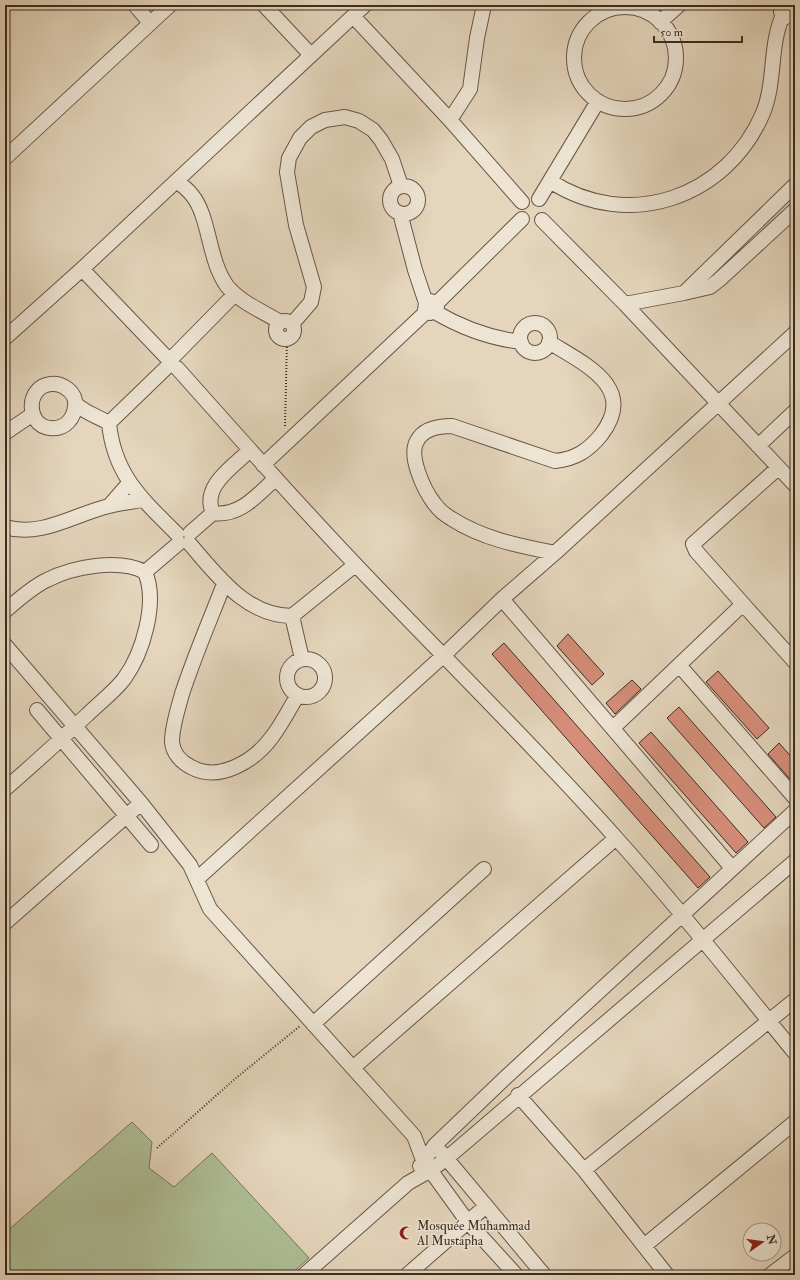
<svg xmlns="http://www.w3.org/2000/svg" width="800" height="1280" font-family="'IM FELL Double Pica',serif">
  <rect width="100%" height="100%" fill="#e4d5bc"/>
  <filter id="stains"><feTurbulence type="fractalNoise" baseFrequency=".005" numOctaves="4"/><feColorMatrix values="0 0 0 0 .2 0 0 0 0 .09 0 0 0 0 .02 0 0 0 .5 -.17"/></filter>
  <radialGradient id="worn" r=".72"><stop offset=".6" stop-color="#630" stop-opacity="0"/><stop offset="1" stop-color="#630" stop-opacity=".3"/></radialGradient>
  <!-- green -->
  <path fill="#aebe96" stroke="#76755b" d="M 132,1122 L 152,1142 L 149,1168 L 174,1187 L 212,1153 L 309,1258 L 290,1275 L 5,1275 L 5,1233 Z"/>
  <!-- building -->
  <path fill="#d78e7b" stroke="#3d2c20" d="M 568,634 L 604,674 L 592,685 L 557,646 Z
    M 504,643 L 710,877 L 698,888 L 492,654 Z
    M 718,671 L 769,728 L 757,739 L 706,682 Z
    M 632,680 L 641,689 L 615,714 L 606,703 Z
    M 679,707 L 776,817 L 764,828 L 667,718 Z
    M 651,732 L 748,842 L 736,853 L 639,743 Z
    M 779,743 L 795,761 L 795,785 L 768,754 Z"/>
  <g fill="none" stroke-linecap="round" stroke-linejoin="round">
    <!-- minor casing -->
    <g stroke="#675647" stroke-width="16">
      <path id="minor" d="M 135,5 L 150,23
        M 264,5 L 311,55
        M 782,5 L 781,12 L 786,17 L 793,14 L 794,11 L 793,5
        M574 58a51 51 0 1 1 102 0a51 51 0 1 1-102 0Z
        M 353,16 L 450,120 L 522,202
        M 660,22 L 679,5
        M 450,120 L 470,89 L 477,38 L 484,5
        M 5,158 L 170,5
        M 176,181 C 182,185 188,190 192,195 C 210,217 208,260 227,286 C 240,302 262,311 280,322
        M 550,181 C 628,232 727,198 763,113 C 776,81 769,46 783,15
        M390 200a14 14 0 1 1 28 0a14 14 0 1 1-28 0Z
        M 539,199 L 598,101
        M 400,213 L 415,270 L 426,303 L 425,310 L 430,313 L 436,310 L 437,306 L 434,302 L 430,301 L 426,303
        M 542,220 L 625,304 L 795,485
        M 82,269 L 168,359
        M 684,293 L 710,287 L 719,280 L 795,210
        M 436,304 L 522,219
        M 625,304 L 684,293 L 795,185
        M 435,312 C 462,328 489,338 521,342
        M276 330a9 9 0 1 1 18 0a9 9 0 1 1-18 0Z
        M520 338a15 15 0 1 1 30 0a15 15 0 1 1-30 0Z
        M 292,324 L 311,302 L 314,287 L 296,225 L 287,172 L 289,158 L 300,138 L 311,127 L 325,120 L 345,117 L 359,121 L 373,130 L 381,140 L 392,159 L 401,186
        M 5,338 L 82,269 L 365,5
        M 549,342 C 584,364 638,387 601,435 C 588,451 575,459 555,461 L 452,426 C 439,426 423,429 417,441 C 408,456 424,490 434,503 C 438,509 445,515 452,519 C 483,539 520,546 555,553
        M 172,358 L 235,294
        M 167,367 L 109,423 C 114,475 142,499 177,534
        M 177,368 C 236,434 294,500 355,564 C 442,656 533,744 617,839 C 679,908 736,981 795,1053
        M 75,404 C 75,418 65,430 50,428 C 25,425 26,386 51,384 C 61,383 70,389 74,397 C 75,400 75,403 77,405 C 86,413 99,417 109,423
        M 5,433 L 33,414
        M 758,446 L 795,411
        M 263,465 L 426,312
        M 109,506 L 130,482
        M 213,513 C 201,486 233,467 250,450
        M 5,527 C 41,538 75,514 109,506 C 120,503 131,502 142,500
        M 190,533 L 213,513 C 240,517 257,495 275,479
        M 189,543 C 217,575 246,616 292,616 L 355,565
        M 145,572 L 179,543
        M 224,584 C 210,620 194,657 182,694 C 178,709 172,726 172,742 C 173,753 181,762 191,767 C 220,783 255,760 272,737 C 282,724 289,709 298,695
        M 502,599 L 732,868
        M 743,604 L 696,551 L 693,544 L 778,468
        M 5,611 C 18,600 32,587 47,580 C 72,567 119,558 145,572 C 158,602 143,653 124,679 C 114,692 99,703 87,715 C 60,740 33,765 5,789
        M 292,616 L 302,659
        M 5,645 L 141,803 L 190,865 L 210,909 L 414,1136 L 423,1160 L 467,1221 L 516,1275
        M287 678a19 19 0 1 1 38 0a19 19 0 1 1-38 0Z
        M 679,665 L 795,798
        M 37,710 L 151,845
        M 613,728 L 743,604 L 795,662
        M 197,879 L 444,655 L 502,599 L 555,553 L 795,333
        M 5,923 L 141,803
        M 313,1024 L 484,869
        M 354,1067 L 616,838
        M 518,1095 L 584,1170 L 667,1275
        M 441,1152 L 544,1275
        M 420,1166 L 435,1145 L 505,1078 L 795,811
        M 584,1170 L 795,1000
        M 644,1246 L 795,1122
        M 304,1275 L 408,1183 L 431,1170 L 447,1158 L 795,861
        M 407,1275 L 486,1206
        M 770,1275 L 795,1256"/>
    </g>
    <!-- path -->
    <path stroke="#3d2c20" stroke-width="2" stroke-dasharray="1 2" stroke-linecap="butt" d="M 285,426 L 287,340
      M 157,1148 L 236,1078 L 300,1026"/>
    <!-- minor -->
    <use href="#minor" stroke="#ede4d3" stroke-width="14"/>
  </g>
  <!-- icons -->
  <defs>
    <g id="mosque-bare" transform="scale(1.08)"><path d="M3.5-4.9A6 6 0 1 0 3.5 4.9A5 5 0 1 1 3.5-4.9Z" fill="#8f2418" stroke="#ede4d3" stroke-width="2.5" paint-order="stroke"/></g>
  </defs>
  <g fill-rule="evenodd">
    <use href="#mosque-bare" x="406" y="1233"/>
  </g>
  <g text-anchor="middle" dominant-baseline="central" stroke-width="3" stroke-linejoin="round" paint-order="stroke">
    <!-- poi labels -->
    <g font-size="13" fill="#3d2c20" stroke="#ede4d3" text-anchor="start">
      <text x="417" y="1226">Mosquée Muhammad<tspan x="417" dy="15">Al Mustapha</tspan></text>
    </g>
  </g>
  <!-- margin -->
  <rect width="800" height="1280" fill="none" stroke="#e4d5bc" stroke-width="20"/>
  <rect x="6" y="6" width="788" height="1268" fill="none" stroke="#3d2c20" stroke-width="2"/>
  <rect x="10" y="10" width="780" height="1260" fill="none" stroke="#3d2c20"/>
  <!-- north arrow -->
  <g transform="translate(762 1242) rotate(76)"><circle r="19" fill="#ede4d3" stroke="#a79a8b"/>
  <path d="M0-3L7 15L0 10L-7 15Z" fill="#8f2418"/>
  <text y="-6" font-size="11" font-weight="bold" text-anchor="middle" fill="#3d2c20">N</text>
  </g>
  <!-- scale -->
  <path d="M654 36v6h88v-6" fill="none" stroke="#3d2c20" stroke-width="2"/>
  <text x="660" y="36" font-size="12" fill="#3d2c20" stroke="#ede4d3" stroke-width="3" paint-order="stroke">50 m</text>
  <rect width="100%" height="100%" filter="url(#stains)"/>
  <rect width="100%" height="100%" fill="url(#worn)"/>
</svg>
